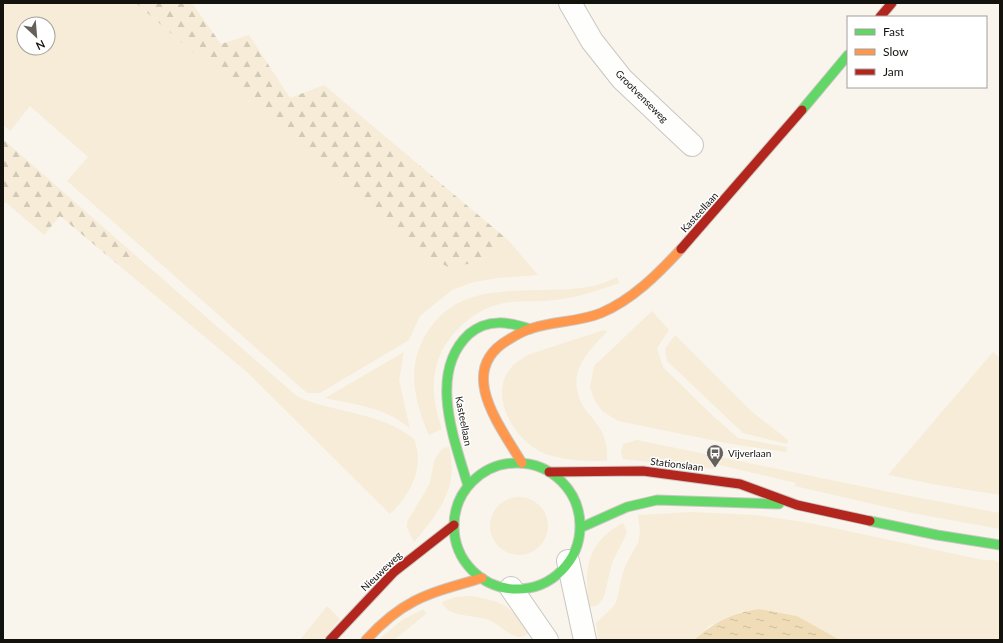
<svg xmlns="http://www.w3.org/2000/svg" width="1003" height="643" font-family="Lato,sans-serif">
  <defs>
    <pattern id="forest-firs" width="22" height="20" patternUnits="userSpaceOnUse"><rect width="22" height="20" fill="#f6ecd7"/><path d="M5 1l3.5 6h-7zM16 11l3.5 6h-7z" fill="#d2c9b7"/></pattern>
    <pattern id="water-ripples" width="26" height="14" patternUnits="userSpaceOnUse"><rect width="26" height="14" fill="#f0ddb8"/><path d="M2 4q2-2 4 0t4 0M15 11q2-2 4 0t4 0" fill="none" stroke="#cdbd9d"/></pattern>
  </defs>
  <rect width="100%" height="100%" fill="#f9f5ed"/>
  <!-- green -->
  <path fill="#f6ecd7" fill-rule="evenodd" d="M 3,3 L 136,3 L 427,256 L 450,268 L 472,263 L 493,254 L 508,240 L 538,275 L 498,278 L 474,282 L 452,290 L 420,316 L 409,340 L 320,393 L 307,393 L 67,181 L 88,157 L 30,106 L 10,131 L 3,125 ZM 24,24 L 48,24 L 48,48 L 24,48 Z
    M 134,254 L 298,397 C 335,413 381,412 414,439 C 425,467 411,494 390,514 L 248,373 L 122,268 Z
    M 617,277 L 619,283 C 595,292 572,299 545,301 C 530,302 515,300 500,304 C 486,307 473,315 463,324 C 430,354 428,389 442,429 L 429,435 C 416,406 407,372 422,342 C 457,269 536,300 597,285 C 604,283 611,280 617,277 Z
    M 652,311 L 669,330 L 657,348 L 663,367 L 713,416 L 738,438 L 787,447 L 786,452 L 731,444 L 618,421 L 602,411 L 595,401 L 590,387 L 594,366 Z
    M 604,330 L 607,332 C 587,352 566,374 582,404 C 588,415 600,424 604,437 C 607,445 607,453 607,461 C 588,461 568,461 549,455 C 520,446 493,407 505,377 C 510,366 520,359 530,354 Z
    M 675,335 L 751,411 L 788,440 L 787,444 L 743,433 L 667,361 L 665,349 Z
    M 404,352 L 399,380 L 410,429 C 389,408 353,404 325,398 Z
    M 993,352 L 1000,358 L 1000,495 L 938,485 L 888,475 Z
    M 637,440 L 894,493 L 1000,513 L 1000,529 L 912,513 L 795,486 L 796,483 L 716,464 L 714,469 L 623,459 L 621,452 L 623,444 Z
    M 449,447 C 459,489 439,512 414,542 L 407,528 L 407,522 L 429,485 L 435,459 L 440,451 L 444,448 Z
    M490 526a29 29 0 1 1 58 0a29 29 0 1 1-58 0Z
    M 692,512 L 756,515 L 810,523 L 983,560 L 994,560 L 1000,563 L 1000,640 L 840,640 L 797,616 L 759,609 L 740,612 L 709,626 L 694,640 L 598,640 L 596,623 L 614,606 L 617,600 L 622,576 L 626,564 L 638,543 L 640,531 L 638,515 Z
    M 623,523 L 627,531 L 625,537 L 612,563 L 604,597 L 598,605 L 591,607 L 589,606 C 584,568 587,542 623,523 Z
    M 471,596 C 504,602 510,605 529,633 C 525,636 520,638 515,636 C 504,632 497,622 486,619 C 472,615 447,617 442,602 L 456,597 Z
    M 327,606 L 340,619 L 322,640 L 300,640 Z
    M 424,609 L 426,614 L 394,640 L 378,640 L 402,620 Z"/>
  <!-- forest -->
  <path fill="url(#forest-firs)" d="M 136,3 L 192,3 L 221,44 L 249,35 L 290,98 L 324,85 L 508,240 L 493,254 L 472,263 L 450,268 L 427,256 Z
    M 3,139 L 134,254 L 122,268 L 60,216 L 44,235 L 3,200 Z"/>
  <!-- water -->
  <path fill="url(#water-ripples)" d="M 759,609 L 797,616 L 840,640 L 694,640 C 714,622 732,613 759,609 Z"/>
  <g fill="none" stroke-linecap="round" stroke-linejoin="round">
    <!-- street casing -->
    <g stroke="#cac7c2" stroke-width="24">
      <path id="street" d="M 570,3 L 592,41 L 622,79 L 692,145
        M 568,561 L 585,640
        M 511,588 L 547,640"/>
    </g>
    <!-- fast casing -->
    <g stroke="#cac7c2" stroke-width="11">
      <path id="fast" d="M 802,110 L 848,55
        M454 526a63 63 0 1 1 126 0a63 63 0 1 1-126 0Z
        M 468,486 C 455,441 427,373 469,334 C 488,318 509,322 530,329
        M 870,521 L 937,535 L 1000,545
        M 580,528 L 627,507 L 657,500 L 779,504"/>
    </g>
    <!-- slow casing -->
    <g stroke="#cac7c2" stroke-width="11">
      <path id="slow" d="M 522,463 C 501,427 455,371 508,340 C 516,335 524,330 533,328 C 555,321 579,322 601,313 C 632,300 658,274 681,249
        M 366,640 C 404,598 430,593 482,578"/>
    </g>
    <!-- jam casing -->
    <g stroke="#cac7c2" stroke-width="11">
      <path id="jam" d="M 880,17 L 892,3
        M 681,249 L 802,110
        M 549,472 L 643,471 L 740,484 L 797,505 L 870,521
        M 330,640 L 394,572 L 454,525"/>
    </g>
    <!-- street -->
    <use href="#street" stroke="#fefefc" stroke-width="22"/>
    <!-- fast -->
    <use href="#fast" stroke="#63d668" stroke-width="9"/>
    <!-- slow -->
    <use href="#slow" stroke="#ff974d" stroke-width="9"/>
    <!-- jam -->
    <use href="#jam" stroke="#b3261e" stroke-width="9"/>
  </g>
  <!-- icons -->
  <defs>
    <g id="bus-pin" transform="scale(0.9)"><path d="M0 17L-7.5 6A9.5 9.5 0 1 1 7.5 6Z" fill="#64615b" stroke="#fff"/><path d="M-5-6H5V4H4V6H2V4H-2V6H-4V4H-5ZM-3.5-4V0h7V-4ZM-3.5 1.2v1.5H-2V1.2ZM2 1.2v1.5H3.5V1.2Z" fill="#fff"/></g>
  </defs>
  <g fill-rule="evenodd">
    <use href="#bus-pin" x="715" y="453"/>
  </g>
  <g text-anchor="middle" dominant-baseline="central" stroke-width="3" stroke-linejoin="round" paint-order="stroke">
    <!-- street labels -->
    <g font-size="10" fill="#14120d" stroke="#fff">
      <text transform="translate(642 96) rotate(45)">Grootvenseweg</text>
      <text transform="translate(699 212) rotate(-48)">Kasteellaan</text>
      <text transform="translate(464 421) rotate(79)">Kasteellaan</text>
      <text transform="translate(677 464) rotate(7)">Stationslaan</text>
      <text transform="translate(381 571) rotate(-44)">Nieuweweg</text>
    </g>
    <!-- poi labels -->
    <g font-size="10" fill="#14120d" stroke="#fff" text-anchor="start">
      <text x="728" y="453">Vijverlaan</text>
    </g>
  </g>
  <!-- border -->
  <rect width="1003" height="643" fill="none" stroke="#14120d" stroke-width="8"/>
  <!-- legend -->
  <rect x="847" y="16" width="140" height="72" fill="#ffffff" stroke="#a1a09e"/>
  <rect x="855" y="29" width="20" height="6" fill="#63d668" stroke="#a1a09e"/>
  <text x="883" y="36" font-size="12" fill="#14120d">Fast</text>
  <rect x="855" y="49" width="20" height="6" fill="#ff974d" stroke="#a1a09e"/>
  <text x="883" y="56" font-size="12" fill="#14120d">Slow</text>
  <rect x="855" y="69" width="20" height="6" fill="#b3261e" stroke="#a1a09e"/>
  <text x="883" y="76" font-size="12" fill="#14120d">Jam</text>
  <!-- north arrow -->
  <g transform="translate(36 36) rotate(154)"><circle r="19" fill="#ffffff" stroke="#a1a09e"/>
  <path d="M0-3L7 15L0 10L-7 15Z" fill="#64615b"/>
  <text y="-6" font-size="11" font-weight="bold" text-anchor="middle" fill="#14120d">N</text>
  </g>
</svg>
